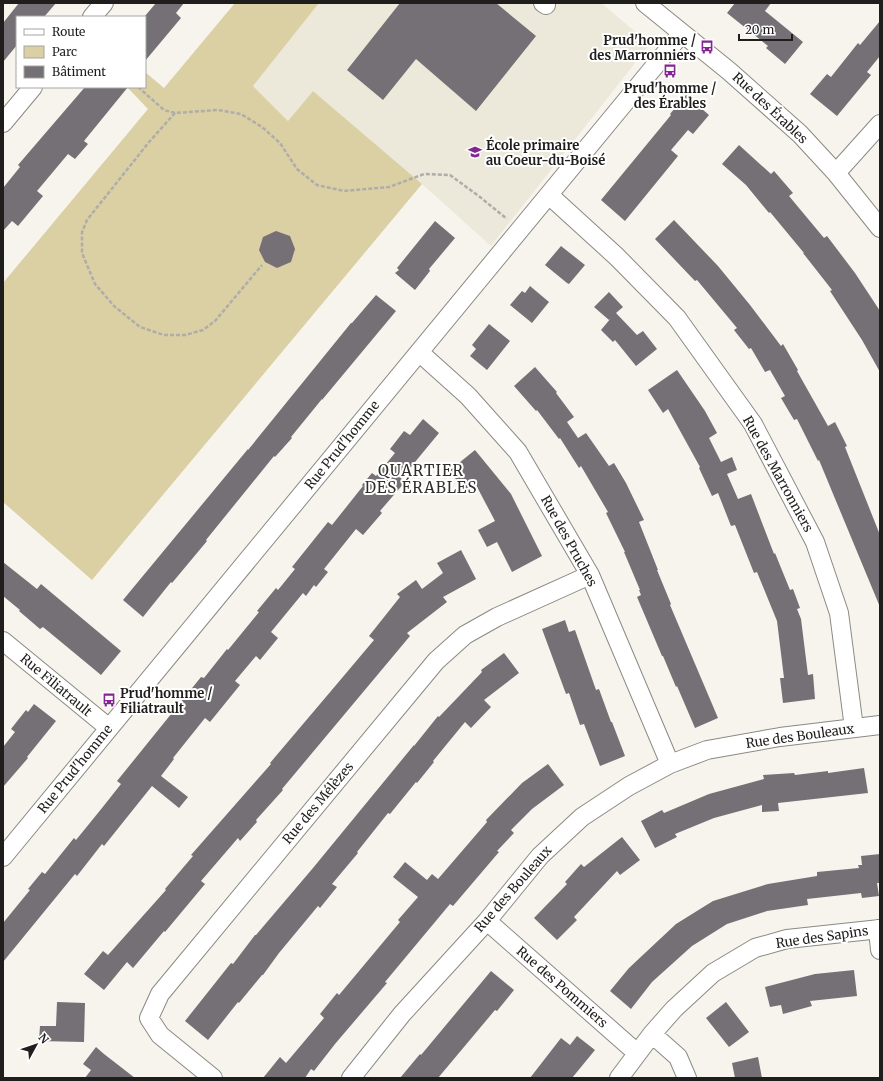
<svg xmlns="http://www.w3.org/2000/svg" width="883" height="1081" font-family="Merriweather,serif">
  <rect width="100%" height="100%" fill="#f6f4ed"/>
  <!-- built -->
  <path fill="#ece8da" d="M 319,3 L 601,3 L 650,44 L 491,246 L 422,184 L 313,91 L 288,121 L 253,86 Z"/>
  <!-- green -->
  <path fill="#dbcfa4" d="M 235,3 L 319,3 L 253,86 L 288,121 L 313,91 L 422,184 L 92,580 L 3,502 L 3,283 L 148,109 L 127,87 L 145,87 L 145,72 L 164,88 Z"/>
  <!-- building -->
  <path fill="#757075" d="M 19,3 L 56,3 L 44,17 L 17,17 L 17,45 L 3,62 L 3,23 Z
    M 156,3 L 184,3 L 176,13 L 181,18 L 145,61 L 145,16 Z
    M 400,3 L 496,3 L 536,36 L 476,111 L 416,59 L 383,100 L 347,70 Z
    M 735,3 L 771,3 L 765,11 L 803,42 L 785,64 L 766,48 L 768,46 L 727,13 Z
    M 880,21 L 880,56 L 867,72 L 871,75 L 837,116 L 810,94 L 827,74 L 831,77 L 858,43 L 860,45 Z
    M 85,87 L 128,87 L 84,141 L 88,144 L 75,159 L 68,154 L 37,191 L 43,196 L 18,226 L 12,221 L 3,231 L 3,188 L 20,167 L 18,165 Z
    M 686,95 L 709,115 L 693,134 L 688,130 L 671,150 L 678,156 L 625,221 L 601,200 L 671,115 L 670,114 Z
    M 739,145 L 771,174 L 774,171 L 793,193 L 789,196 L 824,238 L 827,236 L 855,273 L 880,311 L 880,372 L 862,340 L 830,291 L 832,290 L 803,253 L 804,253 L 770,212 L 769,213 L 746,185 L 722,164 Z
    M 674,220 L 718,266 L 750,305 L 781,346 L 783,344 L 798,370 L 797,371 L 828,426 L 835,422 L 847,446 L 845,447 L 880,535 L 880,607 L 819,460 L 818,461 L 797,419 L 794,420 L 781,398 L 785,396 L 770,370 L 765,372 L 751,348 L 749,349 L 734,330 L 737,328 L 697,280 L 695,281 L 655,239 Z
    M 435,221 L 455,238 L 429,269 L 430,271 L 415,290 L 395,273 L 399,270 L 397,268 Z
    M 276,231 L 290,236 L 295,249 L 291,262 L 277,268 L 265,262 L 259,250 L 263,237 Z
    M 561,246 L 585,265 L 569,284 L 567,283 L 545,265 Z
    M 530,286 L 549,302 L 532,323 L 510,305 L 522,291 L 525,293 Z
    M 609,292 L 623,307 L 616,313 L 637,335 L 643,331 L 657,349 L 636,366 L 615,340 L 613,342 L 601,330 L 611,318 L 609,320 L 594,307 Z
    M 376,295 L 396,311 L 322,400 L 322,399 L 291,437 L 292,438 L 275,457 L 274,456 L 206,540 L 207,541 L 172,583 L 171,582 L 143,617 L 123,600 L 248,449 L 248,450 L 351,323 L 352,323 Z
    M 489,324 L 510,341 L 487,370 L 470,356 L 476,349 L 472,345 Z
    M 535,367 L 557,392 L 556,393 L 574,417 L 567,422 L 578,438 L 586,433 L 609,466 L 614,463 L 626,483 L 644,520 L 639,522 L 658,570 L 657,570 L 671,604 L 670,605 L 718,718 L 695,728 L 677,686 L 676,687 L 663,656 L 662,656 L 637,597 L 641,595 L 639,590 L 640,590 L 624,552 L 625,552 L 606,513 L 608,512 L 581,466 L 579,468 L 560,438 L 559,439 L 537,410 L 536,411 L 514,386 Z
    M 677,370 L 705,411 L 717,433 L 709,438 L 721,462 L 732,457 L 737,470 L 727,474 L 738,499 L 751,494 L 774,554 L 775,553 L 790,590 L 793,589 L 800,608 L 797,609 L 801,619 L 808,675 L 813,674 L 815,699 L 783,703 L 780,678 L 784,678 L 777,621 L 757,572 L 754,573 L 735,525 L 731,526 L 718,493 L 712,496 L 699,468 L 700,467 L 668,409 L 663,413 L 648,390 Z
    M 423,419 L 439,433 L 401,479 L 405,482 L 380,511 L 382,513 L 363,535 L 356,529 L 324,569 L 328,572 L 316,587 L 314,585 L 306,596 L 303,593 L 271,632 L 278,638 L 260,660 L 256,656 L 235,681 L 240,685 L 210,722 L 205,718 L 173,758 L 174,759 L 161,776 L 188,797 L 179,808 L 152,786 L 104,846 L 102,844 L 77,876 L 75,874 L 3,962 L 3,923 L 30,890 L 28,889 L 42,872 L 45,874 L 74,838 L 76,840 L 102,808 L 121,784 L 117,781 L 201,677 L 204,678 L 227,649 L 228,650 L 259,612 L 257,611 L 276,588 L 278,590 L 295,569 L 292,567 L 328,522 L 332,525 L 363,486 L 362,485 L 372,473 L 376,476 L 395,453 L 390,449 L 404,431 L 410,435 Z
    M 475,450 L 511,494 L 542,556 L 512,572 L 497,542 L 487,547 L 478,530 L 495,521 L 476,485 L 467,492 L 449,471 Z
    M 461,550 L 476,579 L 443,597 L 447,602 L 407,633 L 410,636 L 282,789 L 283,790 L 256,820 L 257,822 L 240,841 L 238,838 L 201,881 L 205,884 L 165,932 L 164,931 L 133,968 L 127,962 L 104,990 L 84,974 L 103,951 L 108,955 L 166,890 L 165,889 L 193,856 L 191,855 L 271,764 L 270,763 L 342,678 L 374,640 L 369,636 L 400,597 L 397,594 L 416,580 L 422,589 L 443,573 L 437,563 Z
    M 3,562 L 37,589 L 41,584 L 121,651 L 101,675 L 43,627 L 40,629 L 19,611 L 20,610 L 3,596 Z
    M 565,620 L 569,632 L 575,630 L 596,690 L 599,689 L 611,722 L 612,722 L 625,756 L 600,766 L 584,724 L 580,725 L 569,693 L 566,694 L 542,629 Z
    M 504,653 L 519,673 L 484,700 L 491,707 L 471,728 L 465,722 L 433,761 L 434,762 L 417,783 L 416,782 L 390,814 L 388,813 L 357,852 L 358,853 L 332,884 L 337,887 L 320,908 L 318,906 L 279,953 L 263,975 L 262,975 L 239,1003 L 238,1002 L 208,1040 L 185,1021 L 231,963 L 233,964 L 255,935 L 256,935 L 313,868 L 414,745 L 414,746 L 438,716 L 439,717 L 482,672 L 481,670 Z
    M 34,704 L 56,721 L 27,757 L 28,758 L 3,787 L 3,747 L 15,732 L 11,729 L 26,710 L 28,712 Z
    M 548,764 L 564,785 L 532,809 L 511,830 L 514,833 L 497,851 L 499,852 L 453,906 L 450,904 L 385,982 L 387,983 L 335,1044 L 314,1071 L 311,1069 L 305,1078 L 263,1078 L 280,1057 L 286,1063 L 324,1018 L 320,1014 L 337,993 L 339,995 L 400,922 L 398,920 L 418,897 L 393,877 L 405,862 L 427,880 L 432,874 L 438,879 L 487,822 L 486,820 L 522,783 Z
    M 864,768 L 868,793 L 778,803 L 779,811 L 762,812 L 762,805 L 714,818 L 675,834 L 677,837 L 655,848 L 641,821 L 662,810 L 664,813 L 709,794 L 764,779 L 763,775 L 794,773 L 795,775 L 828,771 L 828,773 Z
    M 622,837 L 640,860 L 620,875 L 617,871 L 574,917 L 577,920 L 557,940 L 534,918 L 567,884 L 565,882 L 581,864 L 584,867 Z
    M 880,854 L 880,883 L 877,883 L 879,896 L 862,898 L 861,893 L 807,899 L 808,905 L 767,911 L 727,924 L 692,946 L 652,982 L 631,1009 L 610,991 L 629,968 L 676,924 L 713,901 L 768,884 L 817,876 L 817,872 L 859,868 L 858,865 L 862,865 L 861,856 Z
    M 854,970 L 857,996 L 810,1001 L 812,1006 L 783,1014 L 781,1005 L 770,1007 L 765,987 L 815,974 Z
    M 491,971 L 514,990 L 497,1011 L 495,1010 L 438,1078 L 400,1078 L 420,1054 L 421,1055 Z
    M 57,1002 L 85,1003 L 84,1042 L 39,1041 L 40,1026 L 56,1026 Z
    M 726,1002 L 749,1032 L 729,1047 L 706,1018 Z
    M 577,1036 L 595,1050 L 572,1078 L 530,1078 L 561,1038 L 570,1045 Z
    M 96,1047 L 104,1054 L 135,1078 L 85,1078 L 91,1070 L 83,1064 Z
    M 758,1057 L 762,1078 L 735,1078 L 732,1063 Z"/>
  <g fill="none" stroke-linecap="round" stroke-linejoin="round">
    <!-- minor casing -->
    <g stroke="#8b8983" stroke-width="20">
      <path id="minor" d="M 543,3 L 546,5
        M 645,3 L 729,71 L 800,134 L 836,173 L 880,228
        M 92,17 L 104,3
        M 3,123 L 33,87
        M 836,173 L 880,124
        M 549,195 L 617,257 L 677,318 L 753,424 L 815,542 L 839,613 L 854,728
        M 419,352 L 468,396 L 518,452 L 590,575 L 670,764
        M 3,641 L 109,728
        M 3,857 L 682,33
        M 487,921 L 637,1053
        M 878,929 L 880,950
        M 652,1034 L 678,1057 L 687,1078
        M 213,1078 L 160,1035 L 149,1018 L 160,994 L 436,661 L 465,635 L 497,617 L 590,575
        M 351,1078 L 402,1014 L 487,921 L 540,856 L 582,817 L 629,786 L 670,764 L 707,750 L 780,737 L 880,725
        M 619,1078 L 652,1034 L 674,1009 L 713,973 L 755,948 L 787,939 L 880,929"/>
    </g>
    <!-- path -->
    <path stroke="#afada8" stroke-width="2.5" stroke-dasharray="4 2" stroke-linecap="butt" d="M 138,87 L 164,110 L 175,113 L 218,110 L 241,114 L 262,127 L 280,143 L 297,169 L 317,185 L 344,191 L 389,187 L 424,174 L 450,175 L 480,197 L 507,219
      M 175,113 L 149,142 L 87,220 L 82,232 L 82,253 L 95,284 L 114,306 L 140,327 L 164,335 L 185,335 L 203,330 L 215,321 L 262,265"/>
    <!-- minor -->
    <use href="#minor" stroke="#fff" stroke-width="18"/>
  </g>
  <!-- icons -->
  <defs>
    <g id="bus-bare" transform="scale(1.08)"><path d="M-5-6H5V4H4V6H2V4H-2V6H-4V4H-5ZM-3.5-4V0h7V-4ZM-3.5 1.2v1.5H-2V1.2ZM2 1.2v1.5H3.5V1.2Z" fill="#832692" stroke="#fff" stroke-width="2.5" paint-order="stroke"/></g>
    <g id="school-bare" transform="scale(1.08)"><path d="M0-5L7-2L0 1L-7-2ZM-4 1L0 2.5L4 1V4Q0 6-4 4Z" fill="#832692" stroke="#fff" stroke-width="2.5" paint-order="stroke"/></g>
  </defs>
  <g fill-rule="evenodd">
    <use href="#bus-bare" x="707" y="47"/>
    <use href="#bus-bare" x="670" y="71"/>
    <use href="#school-bare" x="475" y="152"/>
    <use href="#bus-bare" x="109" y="700"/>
  </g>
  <g text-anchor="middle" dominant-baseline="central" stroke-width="4" stroke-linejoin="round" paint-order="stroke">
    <!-- poi labels -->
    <g font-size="13" font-weight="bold" fill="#1f1e1c" stroke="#fff" text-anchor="start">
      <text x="696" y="40" text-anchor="end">Prud'homme /<tspan x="696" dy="15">des Marronniers</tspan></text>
      <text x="670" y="88" text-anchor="middle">Prud'homme /<tspan x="670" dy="15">des Érables</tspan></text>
      <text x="486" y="145">École primaire<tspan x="486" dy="15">au Coeur‑du‑Boisé</tspan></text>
      <text x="120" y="693">Prud'homme /<tspan x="120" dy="15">Filiatrault</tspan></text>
    </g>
    <!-- street labels -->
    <g font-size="13" fill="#1f1e1c" stroke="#fff">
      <text transform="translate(770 108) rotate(43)">Rue des Érables</text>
      <text transform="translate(342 445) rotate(-51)">Rue Prud'homme</text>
      <text transform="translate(778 474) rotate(61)">Rue des Marronniers</text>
      <text transform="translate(569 541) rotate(61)">Rue des Pruches</text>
      <text transform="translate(56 685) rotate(40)">Rue Filiatrault</text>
      <text transform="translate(800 736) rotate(-8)">Rue des Bouleaux</text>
      <text transform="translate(75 769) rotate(-51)">Rue Prud'homme</text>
      <text transform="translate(318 803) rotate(-50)">Rue des Mélèzes</text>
      <text transform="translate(513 889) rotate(-49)">Rue des Bouleaux</text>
      <text transform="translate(822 937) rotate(-8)">Rue des Sapins</text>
      <text transform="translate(562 987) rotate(41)">Rue des Pommiers</text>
    </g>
    <!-- quarter labels -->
    <g font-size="15" letter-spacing="1" fill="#312f2a" stroke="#fff">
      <text x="421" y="470">QUARTIER<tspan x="421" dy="17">DES ÉRABLES</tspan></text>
    </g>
  </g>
  <!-- border -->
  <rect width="883" height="1081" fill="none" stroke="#1f1e1c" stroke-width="8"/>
  <!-- legend -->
  <rect x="16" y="16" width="130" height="72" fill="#ffffff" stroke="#a5a5a4"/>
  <rect x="24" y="29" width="20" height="6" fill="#ffffff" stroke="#a5a5a4"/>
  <text x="52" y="36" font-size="12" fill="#1f1e1c">Route</text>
  <rect x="24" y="46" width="20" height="12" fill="#dbcfa4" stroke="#a5a5a4"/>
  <text x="52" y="56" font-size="12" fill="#1f1e1c">Parc</text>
  <rect x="24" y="66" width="20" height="12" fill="#757075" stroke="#a5a5a4"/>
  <text x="52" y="76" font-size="12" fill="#1f1e1c">Bâtiment</text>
  <!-- north arrow -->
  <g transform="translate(36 1045) rotate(50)" stroke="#ffffff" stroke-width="3" paint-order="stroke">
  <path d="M0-3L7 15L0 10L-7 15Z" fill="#1f1e1c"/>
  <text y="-6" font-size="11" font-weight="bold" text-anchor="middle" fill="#1f1e1c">N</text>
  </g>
  <!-- scale -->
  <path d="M739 34v6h53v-6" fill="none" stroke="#1f1e1c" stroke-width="2"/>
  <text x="745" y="34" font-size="12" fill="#1f1e1c" stroke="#ffffff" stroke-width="3" paint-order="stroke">20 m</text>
</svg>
